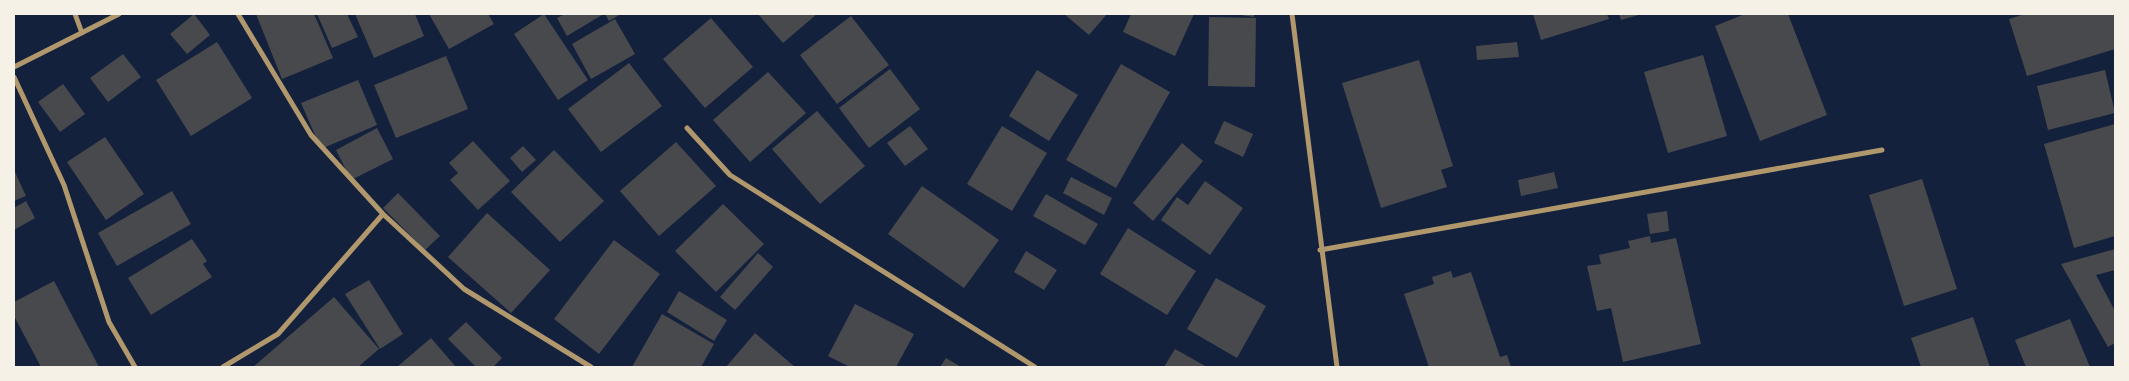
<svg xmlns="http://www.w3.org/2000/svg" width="2129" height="381" font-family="'Public Sans',sans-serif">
  <rect width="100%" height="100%" fill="#14213d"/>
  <!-- building -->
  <path fill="#48494c" d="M 194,14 L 210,35 L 187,54 L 170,34 Z
    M 256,14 L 314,14 L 333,58 L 282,79 Z
    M 317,14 L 347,14 L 358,37 L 332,48 Z
    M 355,14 L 415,14 L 424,36 L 374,58 Z
    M 429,14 L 488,14 L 494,24 L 449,49 Z
    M 544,14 L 588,80 L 558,100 L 514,34 Z
    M 565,14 L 602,14 L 602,15 L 567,36 L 557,18 Z
    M 605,14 L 621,14 L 609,21 Z
    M 758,14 L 817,14 L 783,43 Z
    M 1064,14 L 1107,14 L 1089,35 Z
    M 1131,14 L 1194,14 L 1175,56 L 1123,32 Z
    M 1234,14 L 1254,14 L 1254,17 Z
    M 1533,14 L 1607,14 L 1609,19 L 1541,40 Z
    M 1619,14 L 1642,14 L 1621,20 Z
    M 1745,14 L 1788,14 L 1827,115 L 1760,141 L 1715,26 Z
    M 2025,14 L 2115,14 L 2115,49 L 2027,76 L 2009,19 Z
    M 851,16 L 889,65 L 837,104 L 800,55 Z
    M 1209,17 L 1256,18 L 1255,87 L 1208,86 Z
    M 711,18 L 753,67 L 705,108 L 663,59 Z
    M 615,19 L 635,54 L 591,79 L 572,44 Z
    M 217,42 L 252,98 L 191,136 L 156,80 Z
    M 1517,42 L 1519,57 L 1477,60 L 1476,46 Z
    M 123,54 L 141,77 L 108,102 L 90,78 Z
    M 1703,55 L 1727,136 L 1668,153 L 1644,72 Z
    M 446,56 L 468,109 L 396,138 L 374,85 Z
    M 1419,60 L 1453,166 L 1441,170 L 1447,187 L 1381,208 L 1342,83 Z
    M 629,63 L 662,106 L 601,152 L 568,109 Z
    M 1121,64 L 1170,92 L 1116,188 L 1066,160 Z
    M 890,69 L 920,109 L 869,148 L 839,108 Z
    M 1037,70 L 1078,95 L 1049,141 L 1009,116 Z
    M 2105,70 L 2115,113 L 2048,130 L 2037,86 Z
    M 768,72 L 806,113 L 750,162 L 713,120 Z
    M 358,80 L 377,125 L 321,149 L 301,103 Z
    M 63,84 L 85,114 L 60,132 L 38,102 Z
    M 817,111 L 865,166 L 820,204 L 772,149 Z
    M 1224,121 L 1253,134 L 1243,157 L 1214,143 Z
    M 2115,124 L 2115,236 L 2074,248 L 2044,144 Z
    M 910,126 L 928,149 L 905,166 L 887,143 Z
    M 1002,126 L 1047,153 L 1012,211 L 967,184 Z
    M 377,128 L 393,159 L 351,180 L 336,150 Z
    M 105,137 L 144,194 L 106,220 L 67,162 Z
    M 473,141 L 510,181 L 478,210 L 450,180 L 458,173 L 449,163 Z
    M 676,142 L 716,186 L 659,236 L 620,191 Z
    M 1182,143 L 1203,161 L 1153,221 L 1133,203 Z
    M 523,146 L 536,160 L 522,172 L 510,158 Z
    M 554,150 L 604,201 L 560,242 L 511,192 Z
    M 14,170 L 26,196 L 14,201 Z
    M 1554,172 L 1558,188 L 1521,196 L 1518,180 Z
    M 1071,177 L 1112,198 L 1104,215 L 1063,193 Z
    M 1922,179 L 1957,289 L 1904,306 L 1869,195 Z
    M 1205,181 L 1243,208 L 1210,255 L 1161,220 L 1177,197 L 1188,205 Z
    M 922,186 L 999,240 L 964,288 L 888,234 Z
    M 172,191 L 191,224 L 117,266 L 98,233 Z
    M 398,193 L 440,236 L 425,250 L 383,208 Z
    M 1046,194 L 1098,224 L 1085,245 L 1033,216 Z
    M 26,201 L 35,218 L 14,230 L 14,208 Z
    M 723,204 L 764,244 L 716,292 L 675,251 Z
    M 1667,211 L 1669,231 L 1650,234 L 1647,214 Z
    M 487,213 L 550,270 L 511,313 L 448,257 Z
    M 1128,228 L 1196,271 L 1167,315 L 1100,274 Z
    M 1650,236 L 1651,243 L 1676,238 L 1701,344 L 1623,362 L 1611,308 L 1597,311 L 1587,266 L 1601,264 L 1599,255 L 1630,248 L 1628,241 Z
    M 192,239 L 207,261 L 203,264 L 212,277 L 151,315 L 128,278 Z
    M 614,240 L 660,274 L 599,354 L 554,319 Z
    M 2115,249 L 2115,270 L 2096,275 L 2115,311 L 2115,343 L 2108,347 L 2061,264 Z
    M 1026,251 L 1057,270 L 1044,290 L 1014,272 Z
    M 758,253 L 773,267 L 735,310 L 720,297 Z
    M 1451,271 L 1453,278 L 1471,272 L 1500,357 L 1507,355 L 1511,367 L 1429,367 L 1404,294 L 1434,284 L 1432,277 Z
    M 1216,278 L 1266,306 L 1237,358 L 1187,329 Z
    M 369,280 L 403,334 L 380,349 L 345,294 Z
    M 54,281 L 99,367 L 41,367 L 14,316 L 14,302 Z
    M 679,291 L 727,320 L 714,341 L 667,312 Z
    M 334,297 L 379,349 L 358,367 L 253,367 Z
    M 855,304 L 914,334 L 896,367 L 850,367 L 828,356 Z
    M 662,314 L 714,344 L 701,367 L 632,367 Z
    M 1973,317 L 1990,367 L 1921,367 L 1911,338 Z
    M 2070,319 L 2090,367 L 2026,367 L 2015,340 Z
    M 466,322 L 502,358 L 493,367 L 476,367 L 448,339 Z
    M 755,333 L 795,367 L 726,367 Z
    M 431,338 L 456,367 L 397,367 Z
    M 1175,349 L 1207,367 L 1164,367 Z
    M 946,358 L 961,367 L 940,367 Z"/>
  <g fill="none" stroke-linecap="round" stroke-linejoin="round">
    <!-- minor -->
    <path stroke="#b1986c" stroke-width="5" d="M 75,14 L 82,33
      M 238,14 L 311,135 L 383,214 L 464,289 L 591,367
      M 1292,14 L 1337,367
      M 14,67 L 119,14
      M 14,77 L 64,185 L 109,322 L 135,367
      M 687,128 L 730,175 L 1035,367
      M 1320,250 L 1882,150
      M 223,367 L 278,334 L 383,214"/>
  </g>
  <!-- border -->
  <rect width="2129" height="381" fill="none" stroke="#f6f1e7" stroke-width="30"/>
</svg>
